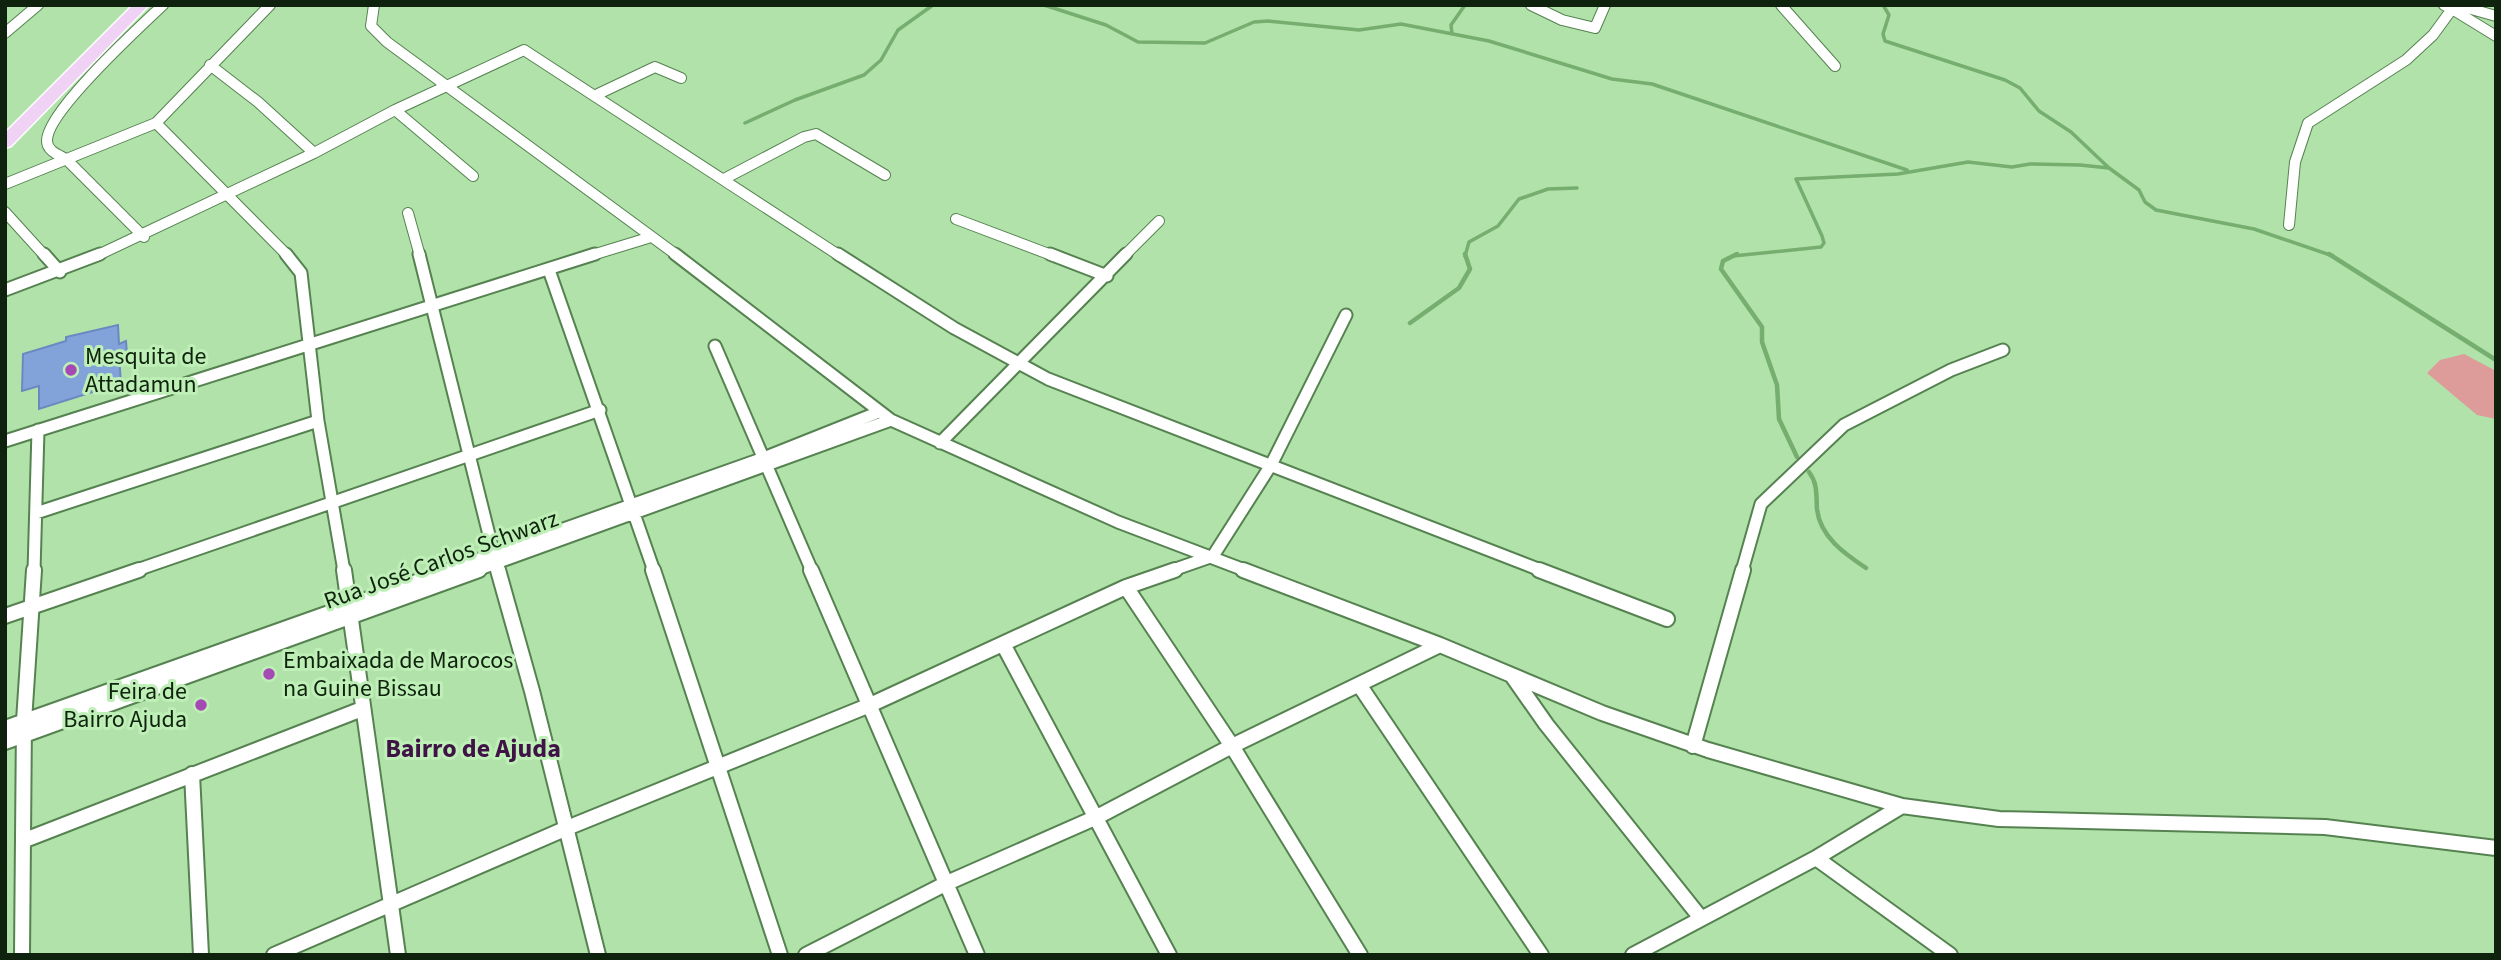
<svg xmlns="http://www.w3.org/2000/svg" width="2501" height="960" font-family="'Source Sans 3',sans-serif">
  <rect width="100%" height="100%" fill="#b1e2aa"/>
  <!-- green -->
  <path fill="#dd9c99" d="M 2464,354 L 2496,371 L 2496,419 L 2477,415 L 2427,373 L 2440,360 Z"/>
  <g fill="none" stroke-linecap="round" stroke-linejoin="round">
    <!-- stream-far1 -->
    <path stroke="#75ae6e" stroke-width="3.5" d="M 1044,5 L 1106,25 L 1138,42 L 1205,43 L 1254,22 L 1268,21 L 1359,30 L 1401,24 L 1489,41 L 1612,79 L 1652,84 L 1907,170
      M 1883,5 L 1889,15 L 1883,34 L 1885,41 L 2005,80 L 2020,88 L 2039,111 L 2071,132 L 2109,168
      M 1452,34 L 1451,25 L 1465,5
      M 745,123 L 795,100 L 864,75 L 881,60 L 898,30 L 933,5
      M 1465,256 L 1469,242 L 1498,226 L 1519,199 L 1548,189 L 1577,188
      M 1733,256 L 1821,247 L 1824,243 L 1822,236 L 1796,179 L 1898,174 L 1968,162 L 2012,167 L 2030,164 L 2080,165 L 2109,168 L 2139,190 L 2145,202 L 2156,210 L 2254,229 L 2333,256"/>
    <!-- stream -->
    <path stroke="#75ae6e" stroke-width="4.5" d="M 1737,254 L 1723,261 L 1721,269 L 1762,327 L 1762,342 L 1777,385 L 1779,419 L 1797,457
      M 2329,254 L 2496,360
      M 1410,323 L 1459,288 L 1470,269 L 1465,254
      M 1809,472 C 1818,484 1816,495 1817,509 C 1820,537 1845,554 1866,568"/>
  </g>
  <!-- building -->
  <path fill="#82a2da" stroke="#6b89c0" stroke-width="2" d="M 118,325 L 119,344 L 126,341 L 127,354 L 119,356 L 121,383 L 39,409 L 39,386 L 22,391 L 23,354 L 66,341 L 66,337 Z"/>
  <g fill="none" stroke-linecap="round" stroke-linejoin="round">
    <!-- street-far2 casing -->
    <g stroke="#558250" stroke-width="12">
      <path id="street-far2" d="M 374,5 L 371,26 L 387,42 L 678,256
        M 1531,5 L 1562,20 L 1595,28 L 1605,5
        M 1781,5 L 1835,66
        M 2454,5 L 2452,9 L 2496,36
        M 2457,5 L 2496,16
        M 5,33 L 38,5
        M 210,65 L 258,102 L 314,153 L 395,110 L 524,50 L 840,256
        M 598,94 L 655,67 L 681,78
        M 395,110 L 473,176
        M 156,123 L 288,256
        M 724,179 L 804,137 L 816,134 L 885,175
        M 5,184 L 156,123 L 270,5
        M 5,212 L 45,256
        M 408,213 L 420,256
        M 956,219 L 1054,256
        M 2289,225 L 2295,162 L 2308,123 L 2406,60 L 2433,35 L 2452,9 L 2444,5
        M 144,237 L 66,159 C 59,155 47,151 47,141 C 46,112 140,27 163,5
        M 96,256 L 314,153
        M 589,256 L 648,238
        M 1124,256 L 1159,221"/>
    </g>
    <!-- street-far1 casing -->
    <g stroke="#558250" stroke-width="15">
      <path id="street-far1" d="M 44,254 L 60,272
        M 286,254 L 301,273 L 318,421 L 344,571
        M 419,254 L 498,571
        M 675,254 L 891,420 L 1118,522 L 1247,571
        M 838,254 L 954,328 L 1048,379 L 1543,571
        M 1050,254 L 1107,276
        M 549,270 L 654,571
        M 5,290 L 100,254
        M 715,346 L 812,571
        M 5,441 L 595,254
        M 940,443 L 1126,254
        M 36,513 L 318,421
        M 34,571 L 38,430
        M 134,571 L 600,410
        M 445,571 L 761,459 L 879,412
        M 474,571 L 891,420
        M 1170,571 L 1213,556 L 1271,465 L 1346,315
        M 1742,571 L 1761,504 L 1844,425 L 1951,370 L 2003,350"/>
    </g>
    <!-- street casing -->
    <g stroke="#558250" stroke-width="18">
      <path id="street" d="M 344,570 L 398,955
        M 498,570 L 532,691 L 598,955
        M 653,570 L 780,955
        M 811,570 L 977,955
        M 1243,570 L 1440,645 L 1602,713 L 1708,750 L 1902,806 L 1999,819 L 2325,827 L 2496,848
        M 1539,570 L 1667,619
        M 1126,587 L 1232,746 L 1360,955
        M 5,616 L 139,570
        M 1003,644 L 1169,955
        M 1513,677 L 1546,724 L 1700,917
        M 1360,686 L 1541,955
        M 5,728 L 450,570
        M 5,742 L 479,570
        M 1693,746 L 1743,570
        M 192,774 L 201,955
        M 25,840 L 362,709
        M 1816,858 L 1950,955
        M 22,955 L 24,721 L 34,570
        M 274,955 L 567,828 L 870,705 L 1126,587 L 1175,570
        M 806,955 L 947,883 L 1097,817 L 1232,746 L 1440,645
        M 1633,955 L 1816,858 L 1902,806"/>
    </g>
    <!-- primary casing -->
    <g stroke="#fff" stroke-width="3">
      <path id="primary" d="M 133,5 L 149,5 L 11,146 L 5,148 L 5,133 Z"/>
    </g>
    <!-- street-far2 -->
    <use href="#street-far2" stroke="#fff" stroke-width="10"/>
    <!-- street-far1 -->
    <use href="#street-far1" stroke="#fff" stroke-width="11"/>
    <!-- street -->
    <use href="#street" stroke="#fff" stroke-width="14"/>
    <!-- primary -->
    <use href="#primary" fill="#efd2f4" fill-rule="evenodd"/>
  </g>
  <!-- markers -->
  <g fill="#a549b4" stroke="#beefb7" stroke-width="2.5">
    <circle cx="71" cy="370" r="7"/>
    <circle cx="269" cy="674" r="7"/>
    <circle cx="201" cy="705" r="7"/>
  </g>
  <g text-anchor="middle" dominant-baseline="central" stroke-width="6" stroke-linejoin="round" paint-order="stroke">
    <!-- poi labels -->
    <g font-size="24" fill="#0f220d" stroke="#beefb7" text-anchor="start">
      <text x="85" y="356">Mesquita de<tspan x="85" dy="28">Attadamun</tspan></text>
      <text x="283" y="660">Embaixada de Marocos<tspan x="283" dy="28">na Guine Bissau</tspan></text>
      <text x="187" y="691" text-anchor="end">Feira de<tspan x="187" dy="28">Bairro Ajuda</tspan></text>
    </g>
    <!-- street labels -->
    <g font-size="24" fill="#0f220d" stroke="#beefb7">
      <text transform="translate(441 560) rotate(-20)">Rua José Carlos Schwarz</text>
    </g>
    <!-- neighbourhood labels -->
    <g font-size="26" font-weight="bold" fill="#3f1346" stroke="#beefb7">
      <text x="473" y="748">Bairro de Ajuda</text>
    </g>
  </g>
  <!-- border -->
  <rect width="2501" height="960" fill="none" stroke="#0f220d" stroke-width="14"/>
</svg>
